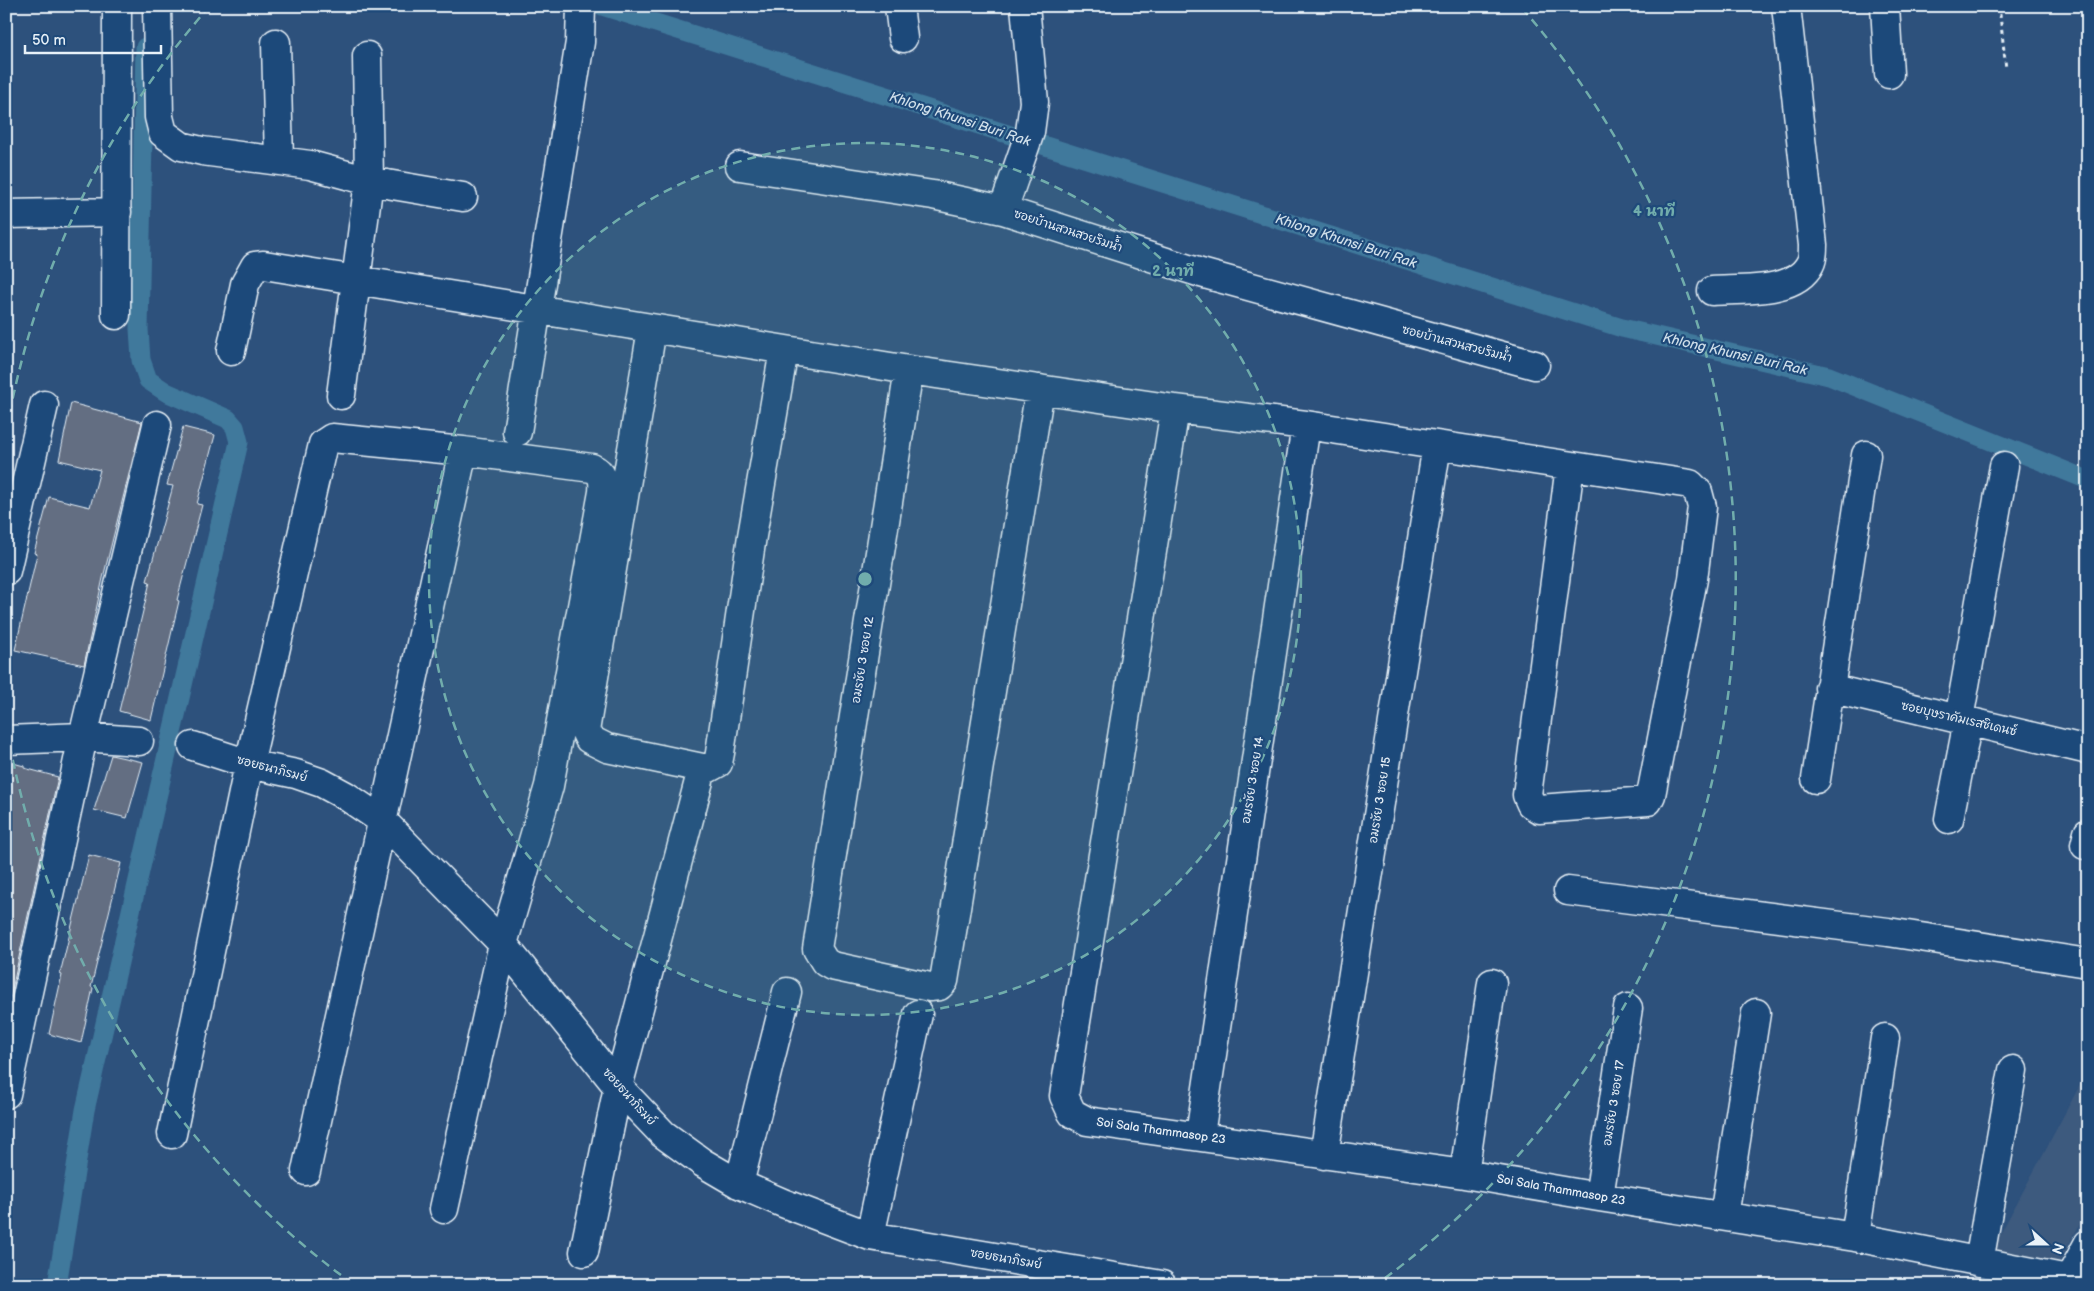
<svg xmlns="http://www.w3.org/2000/svg" width="2094" height="1291" font-family="'Balsamiq Sans','Playpen Sans Thai',sans-serif">
  <rect width="100%" height="100%" fill="#2d517c"/>
  <filter id="ink" filterUnits="userSpaceOnUse"><feTurbulence type="fractalNoise" baseFrequency=".02" numOctaves="2"/><feDisplacementMap in="SourceGraphic" scale="10" xChannelSelector="R" yChannelSelector="G"/><feConvolveMatrix kernelMatrix="1 2 1 2 8 2 1 2 1" color-interpolation-filters="sRGB"/></filter>
  <g filter="url(#ink)">
    <!-- built -->
    <path fill="#3d5a7e" d="M 2080,1085 L 2088,1088 L 2088,1210 L 2046,1285 L 1973,1285 Z"/>
    <g fill="none" stroke-linecap="round" stroke-linejoin="round">
      <!-- canal -->
      <path stroke="#41799c" stroke-width="19" d="M 602,6 L 1622,328 L 1829,376 L 2088,480
        M 57,1285 L 85,1110 L 239,442 L 235,427 L 228,419 L 166,392 L 148,380 L 141,360 L 139,329 L 145,47"/>
    </g>
    <!-- building -->
    <path fill="#636e82" stroke="#e8f1f8" d="M 71,403 L 142,422 L 103,578 L 84,665 L 15,650 L 37,554 L 34,553 L 49,497 L 90,507 L 100,470 L 59,460 Z
      M 183,427 L 215,435 L 197,504 L 202,505 L 177,600 L 179,601 L 151,720 L 119,711 L 150,582 L 147,581 L 173,486 L 167,485 Z
      M 111,755 L 143,762 L 127,818 L 94,810 Z
      M 6,761 L 24,766 L 24,768 L 58,777 L 8,1008 L 6,1008 Z
      M 89,855 L 121,863 L 91,987 L 93,988 L 81,1043 L 49,1034 L 62,975 L 60,974 Z"/>
    <g fill="none" stroke-linecap="round" stroke-linejoin="round">
      <!-- minor casing -->
      <g stroke="#e8f1f8" stroke-width="31">
        <path id="minor" d="M 157,6 L 159,117 L 163,133 L 181,146 L 202,151 L 310,165 L 369,181 L 463,197
          M 899,6 L 903,38
          M 1885,6 L 1889,74
          M 276,43 L 279,161
          M 740,166 L 933,195 L 1003,210 L 1201,273 L 1535,365
          M 1003,210 L 1030,132 L 1034,102 L 1025,6
          M 6,214 L 117,212
          M 1712,291 C 1741,289 1795,294 1810,264 C 1813,259 1813,251 1813,245 L 1786,6
          M 116,315 L 117,6
          M 652,329 L 585,731 L 589,739 L 607,748 L 707,769 L 718,763 L 720,753 L 752,536 L 784,350
          M 231,351 L 245,284 L 255,266 L 264,265 L 909,370 L 1175,409 L 1306,425 L 1690,484 L 1698,492 L 1702,507 L 1693,579 L 1651,795 L 1648,801 L 1539,809 L 1531,804 L 1527,795 L 1570,466
          M 909,370 L 817,949 L 825,962 L 832,966 L 930,987 L 939,986 L 944,981 L 1040,389
          M 341,395 L 369,181 L 367,56
          M 1175,409 L 1064,1096 L 1072,1113 L 1087,1121 L 1464,1174 L 1599,1197 L 1855,1237 L 2088,1283
          M 517,432 L 580,42 L 581,6
          M 6,571 L 44,405
          M 1829,688 L 2088,750
          M 1959,719 L 2004,466
          M 6,740 L 83,737 L 139,741
          M 193,746 L 249,764 L 296,774 L 322,783 L 346,796 L 383,821 L 503,944 L 618,1087 L 663,1134 L 703,1163 L 739,1184 L 783,1203 L 870,1236 L 1162,1285
          M 1816,779 L 1866,455
          M 1949,819 L 1968,721
          M 2085,845 L 2088,833
          M 1568,891 L 1888,932 L 2088,963
          M 6,1094 L 83,737 L 157,425
          M 172,1134 L 249,764 L 323,444 L 332,438 L 463,451 L 592,468 C 603,473 604,480 603,492 L 549,786 L 503,944 L 444,1209
          M 1200,1135 L 1306,425
          M 1324,1155 L 1437,445
          M 306,1171 L 463,451
          M 1464,1174 L 1492,983
          M 739,1184 L 787,992
          M 1599,1197 L 1628,1008
          M 1724,1216 L 1756,1013
          M 870,1236 L 918,1014
          M 1855,1237 L 1885,1038
          M 584,1252 L 618,1087 L 699,781
          M 1979,1262 L 2013,1070
          M 2066,1285 L 2088,1244"/>
      </g>
      <!-- path -->
      <path stroke="#e8f1f8" stroke-width="3" stroke-dasharray="4 4" stroke-linecap="butt" d="M 1999,6 L 2006,69"/>
      <!-- minor -->
      <use href="#minor" stroke="#1f4a7a" stroke-width="28"/>
    </g>
  </g>
  <!-- distance rings -->
  <circle cx="865" cy="579" r="436" fill="#71adac" fill-opacity=".12"/>
  <g fill="none" stroke="#71adac" stroke-width="2.5" stroke-dasharray="9 6">
    <circle cx="865" cy="579" r="436"/>
    <path d="M353 1284A871 871 0 0 1 7 730M7 428A871 871 0 0 1 208 8M1522 8A871 871 0 0 1 1377 1284"/>
  </g>
  <g text-anchor="middle" dominant-baseline="central" stroke-width="4.5" stroke-linejoin="round" paint-order="stroke">
    <!-- street labels -->
    <g font-size="12" fill="#e8f1f8" stroke="#1f4a7a">
      <text transform="translate(1068 231) rotate(18)">ซอยบ้านสวนสวยริมน้ำ</text>
      <text transform="translate(1457 344) rotate(15)">ซอยบ้านสวนสวยริมน้ำ</text>
      <text transform="translate(863 660) rotate(-81)">อมรชัย 3 ซอย 12</text>
      <text transform="translate(1959 719) rotate(13)">ซอยบุษราคัมเรสซิเดนซ์</text>
      <text transform="translate(272 769) rotate(15)">ซอยธนาภิรมย์</text>
      <text transform="translate(1253 780) rotate(-81)">อมรชัย 3 ซอย 14</text>
      <text transform="translate(1380 800) rotate(-81)">อมรชัย 3 ซอย 15</text>
      <text transform="translate(629 1097) rotate(48)">ซอยธนาภิรมย์</text>
      <text transform="translate(1614 1103) rotate(-81)">อมรชัย 3 ซอย 17</text>
      <text transform="translate(1161 1131) rotate(8)">Soi Sala Thammasop 23</text>
      <text transform="translate(1561 1190) rotate(10)">Soi Sala Thammasop 23</text>
      <text transform="translate(1006 1259) rotate(10)">ซอยธนาภิรมย์</text>
    </g>
    <!-- water labels -->
    <g font-size="14" font-style="italic" fill="#cfdfea" stroke="#1f4a7a">
      <text transform="translate(960 119) rotate(18)">Khlong Khunsi Buri Rak</text>
      <text transform="translate(1346 241) rotate(18)">Khlong Khunsi Buri Rak</text>
      <text transform="translate(1735 354) rotate(13)">Khlong Khunsi Buri Rak</text>
    </g>
  </g>
  <circle cx="865" cy="579" r="8" fill="#71adac" stroke="#1f4a7a" stroke-width="2.5"/>
  <g font-size="15" text-anchor="middle" font-weight="bold" fill="#71adac" stroke="#1f4a7a" stroke-width="4.5" stroke-linejoin="round" paint-order="stroke">
    <text x="1654" y="216">4 นาที</text>
    <text x="1173" y="276">2 นาที</text>
  </g>
  <!-- margin -->
  <rect width="2094" height="1291" fill="none" stroke="#1f4a7a" stroke-width="25"/>
  <rect x="12" y="12" width="2069" height="1266" fill="none" stroke="#e8f1f8" stroke-width="2" filter="url(#ink)"/>
  <!-- north arrow -->
  <g transform="translate(2046 1244) rotate(111)" stroke="#1f4a7a" stroke-width="4" paint-order="stroke">
  <path d="M0-4L9 19L0 12L-9 19Z" fill="#e8f1f8"/>
  <text y="-8" font-size="14" font-weight="bold" text-anchor="middle" fill="#e8f1f8">N</text>
  </g>
  <!-- scale -->
  <path d="M25 45v8h136v-8" fill="none" stroke="#e8f1f8" stroke-width="2.5"/>
  <text x="32" y="45" font-size="15" fill="#e8f1f8" stroke="#1f4a7a" stroke-width="4" paint-order="stroke">50 m</text>
</svg>
